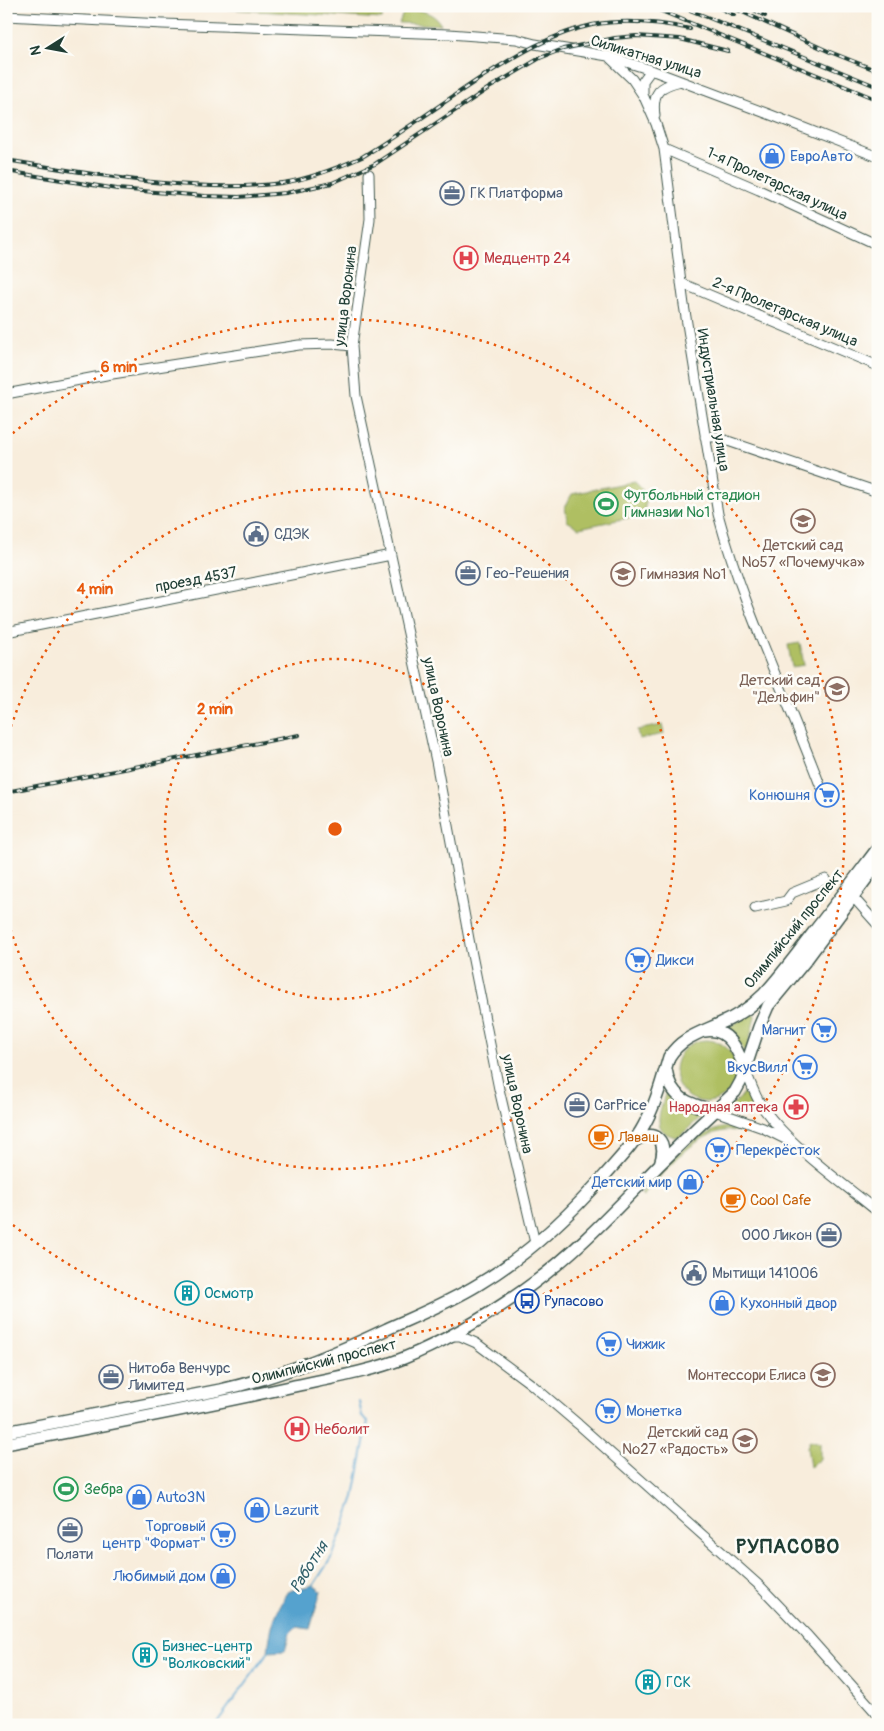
<svg xmlns="http://www.w3.org/2000/svg" width="884" height="1731" font-family="Pangolin,sans-serif">
  <rect width="100%" height="100%" fill="#fdfcf7"/>
  <filter id="ink" filterUnits="userSpaceOnUse"><feTurbulence type="fractalNoise" baseFrequency=".02" numOctaves="2"/><feDisplacementMap in="SourceGraphic" scale="10" xChannelSelector="R" yChannelSelector="G"/><feConvolveMatrix kernelMatrix="1 2 1 2 8 2 1 2 1" color-interpolation-filters="sRGB"/></filter>
  <filter id="wash" filterUnits="userSpaceOnUse"><feTurbulence type="fractalNoise" baseFrequency=".0096" numOctaves="4" result="noise"/><feDisplacementMap in="SourceGraphic" scale="20" xChannelSelector="R" yChannelSelector="G"/><feGaussianBlur stdDeviation="1.12" result="paint"/><feColorMatrix in="noise" values="0 0 0 0 0 0 0 0 0 0 0 0 0 0 0 0 0 1.4 0 .05"/><feComposite in="paint" operator="in"/></filter>
  <g filter="url(#wash)">
    <rect width="100%" height="100%" fill="#f8eddc"/>
    <!-- green -->
    <path fill="#afbf62" stroke="#677e4b" d="M 214,6 L 330,6 L 331,10 L 344,10 L 344,6 L 383,6 L 382,19 L 213,8 Z
      M 414,10 C 425,11 435,14 441,25 L 399,23 L 403,13 Z
      M 634,481 C 647,494 649,498 642,515 L 579,528 L 567,521 L 565,506 L 572,494 Z
      M 800,643 L 804,665 L 792,667 L 788,645 Z
      M 662,725 L 664,734 L 639,739 L 637,730 Z
      M 751,1014 L 755,1015 L 755,1017 L 746,1054 L 737,1040 L 723,1030 Z
      M675 1071a31 31 0 1 1 62 0a31 31 0 1 1-62 0Z
      M 749,1085 L 759,1107 L 751,1117 L 726,1110 L 740,1098 Z
      M 666,1091 C 676,1105 685,1112 702,1116 L 680,1136 L 676,1137 C 649,1132 661,1109 666,1091 Z
      M 726,1127 L 739,1129 L 738,1131 C 699,1125 666,1170 643,1196 L 641,1194 C 665,1166 689,1135 726,1127 Z
      M 810,1440 L 820,1443 L 820,1459 L 810,1467 L 807,1447 Z"/>
    <!-- water -->
    <path fill="#55a2ce" stroke="#3a7081" d="M 313,1585 L 321,1591 L 310,1629 L 296,1627 L 290,1633 L 285,1651 L 268,1652 C 270,1629 275,1611 289,1591 Z"/>
    <g fill="none" stroke-linecap="round" stroke-linejoin="round">
      <!-- stream -->
      <path stroke="#55a2ce" stroke-width="2" d="M 313,1586 L 333,1555 L 354,1497 L 368,1421 L 362,1416 L 359,1402
        M 215,1725 L 270,1650"/>
    </g>
  </g>
  <g filter="url(#ink)">
    <g fill="none" stroke-linecap="round" stroke-linejoin="round">
      <!-- minor casing -->
      <g stroke="#40574d" stroke-width="11">
        <path id="minor" d="M 6,16 L 163,24 L 449,34 L 516,39 L 535,44 L 608,56 L 651,70 L 771,115 L 878,157
          M 610,58 L 632,79 L 644,97 L 656,124 L 664,149 L 684,305 L 718,514 C 743,607 786,695 820,785
          M 643,94 L 643,81 L 651,70
          M 655,116 C 652,92 659,86 681,81
          M 664,149 L 759,190 L 878,245
          M 369,174 L 370,219 L 352,346 L 356,396 L 436,761 L 471,950 L 499,1089 L 535,1243
          M 681,283 L 878,366
          M 6,394 L 106,375 L 299,345 L 332,344 L 352,346
          M 705,437 L 716,437 L 875,491
          M 6,632 L 391,555
          M 853,897 L 878,925
          M 755,908 L 786,901 L 792,893 L 826,879
          M 745,1069 C 750,1081 755,1097 763,1108 C 793,1149 839,1180 878,1212
          M 715,1111 L 763,1128 L 789,1141
          M 450,1336 L 460,1336 L 476,1343 L 531,1384 L 578,1424 L 761,1587 L 806,1634 L 878,1715"/>
      </g>
      <!-- major casing -->
      <g stroke="#40574d" stroke-width="14">
        <path id="major" d="M 705,1031 C 729,1027 738,1051 745,1069
          M 666,1069 C 670,1099 689,1104 715,1111
          M 634,1141 C 657,1128 668,1141 660,1164
          M 6,1432 L 220,1390 C 279,1377 333,1355 387,1329 C 418,1315 450,1302 479,1284 C 526,1256 569,1216 605,1175 C 619,1159 634,1144 644,1125 C 656,1104 662,1080 669,1057 C 681,1038 699,1033 719,1024 C 734,1018 751,1007 763,995 C 781,976 797,954 813,933 C 835,905 856,877 878,848
          M 6,1444 C 101,1425 196,1408 290,1387 C 326,1379 370,1372 404,1358 C 446,1341 487,1316 524,1290 C 575,1254 616,1209 659,1165 C 684,1140 709,1116 735,1092 L 741,1081 L 759,1027 L 768,1006 L 806,960 L 878,863"/>
      </g>
      <!-- minor -->
      <use href="#minor" stroke="#fff" stroke-width="9"/>
      <!-- major -->
      <use href="#major" stroke="#fff" stroke-width="11"/>
      <!-- rail casing -->
      <g stroke="#1f3d34" stroke-width="4">
        <path id="rail" d="M 649,6 L 878,100
          M 680,6 L 878,87
          M 716,6 L 734,15
          M 729,6 L 830,52 L 878,71
          M 747,6 L 765,16
          M 6,160 C 94,174 193,194 282,183 C 310,179 337,168 362,157 C 403,132 442,103 482,77 C 517,55 551,34 592,25 C 624,19 657,22 690,29
          M 6,171 L 117,189 L 205,196 L 239,197 L 286,193 L 332,183 L 375,164 L 489,88 L 540,58 L 563,49 L 615,38 L 636,36 L 680,39 L 728,51
          M 6,792 L 299,735"/>
      </g>
      <!-- rail -->
      <use href="#rail" stroke="#fdfcf7" stroke-width="2" stroke-dasharray="5.5" stroke-linecap="butt"/>
    </g>
  </g>
  <!-- distance rings -->
  <g fill="none" stroke="#e8590c" stroke-width="2.5" stroke-dasharray="2.5 5">
    <circle cx="335" cy="829" r="170"/>
    <path d="M7 741A340 340 0 1 1 7 917"/>
    <path d="M7 438A510 510 0 1 1 7 1220"/>
  </g>
  <!-- icons -->
  <defs>
    <g id="shop-ring" transform="scale(1.25)"><circle r="9.5" fill="#fdfcf7" stroke="#3f7fe0" stroke-width="1.5"/><path d="M-5-2.5h2.3a2.7 3.5 0 0 1 5.4 0H5L5.5 6h-11ZM-1.5-2.5h3a1.5 2.3 0 0 0-3 0Z" fill="#3f7fe0"/></g>
    <g id="office-ring" transform="scale(1.25)"><circle r="9.5" fill="#fdfcf7" stroke="#5c6f8a" stroke-width="1.5"/><path d="M-6-3h4V-5.5h4V-3h4V5H-6ZM-1-4.5V-3h2v-1.5ZM-6 0V1H6V0Z" fill="#5c6f8a"/></g>
    <g id="hospital-ring" transform="scale(1.25)"><circle r="9.5" fill="#fdfcf7" stroke="#e0444e" stroke-width="1.5"/><path d="M-5-5h3v3.5h4V-5h3V5h-3V1.5h-4V5h-3Z" fill="#e0444e"/></g>
    <g id="stadium-ring" transform="scale(1.25)"><circle r="9.5" fill="#fdfcf7" stroke="#2e9e5b" stroke-width="1.5"/><path d="M0-5a6.5 5 0 1 0 0 10a6.5 5 0 1 0 0-10ZM-3.5-1.8h7v3.6h-7Z" fill="#2e9e5b"/></g>
    <g id="school-ring" transform="scale(1.25)"><circle r="9.5" fill="#fdfcf7" stroke="#8d6e63" stroke-width="1.5"/><path d="M0-5L7-2L0 1L-7-2ZM-4 1L0 2.5L4 1V4Q0 6-4 4Z" fill="#8d6e63"/></g>
    <g id="civic-ring" transform="scale(1.25)"><circle r="9.5" fill="#fdfcf7" stroke="#5c6f8a" stroke-width="1.5"/><path d="M-.6-6.5H3V-4.5H.6V-3L4-1V1h2V6H-6V1h2V-1L-.6-3ZM-1.2 2.5V6h2.4V2.5Z" fill="#5c6f8a"/></g>
    <g id="supermarket-ring" transform="scale(1.25)"><circle r="9.5" fill="#fdfcf7" stroke="#3f7fe0" stroke-width="1.5"/><path d="M-6-5.5h2.5l.6 2H6L4.5 2H-2.5L-4.4-4H-6ZM-1.5 3.2a1.3 1.3 0 1 0 .1 0ZM3 3.2a1.3 1.3 0 1 0 .1 0Z" fill="#3f7fe0"/></g>
    <g id="pharmacy-ring" transform="scale(1.25)"><circle r="9.5" fill="#fdfcf7" stroke="#e0444e" stroke-width="1.5"/><path d="M-2-6h4v4h4v4h-4v4h-4v-4h-4v-4h4Z" fill="#e0444e"/></g>
    <g id="cafe-ring" transform="scale(1.25)"><circle r="9.5" fill="#fdfcf7" stroke="#e8710a" stroke-width="1.5"/><path d="M-5.5-4.5H6V0H3Q3 3.5 0 3.5H-2.5Q-5.5 3.5-5.5 0ZM3-3.2v2h1.7v-2ZM-6 4.5H4V6H-6Z" fill="#e8710a"/></g>
    <g id="building-ring" transform="scale(1.25)"><circle r="9.5" fill="#fdfcf7" stroke="#0f9aa8" stroke-width="1.5"/><path d="M-4-6H4V6H1V3H-1V6H-4ZM-2.5-4.3h1.7v1.8h-1.7ZM.8-4.3h1.7v1.8H.8ZM-2.5-1h1.7V.8h-1.7ZM.8-1h1.7V.8H.8Z" fill="#0f9aa8"/></g>
    <g id="bus-ring" transform="scale(1.25)"><circle r="9.5" fill="#fdfcf7" stroke="#1a4fb4" stroke-width="1.5"/><path d="M-5-6H5V4H4V6H2V4H-2V6H-4V4H-5ZM-3.5-4V0h7V-4ZM-3.5 1.2v1.5H-2V1.2ZM2 1.2v1.5H3.5V1.2Z" fill="#1a4fb4"/></g>
  </defs>
  <g fill-rule="evenodd">
    <use href="#shop-ring" x="772" y="156"/>
    <use href="#office-ring" x="452" y="193"/>
    <use href="#hospital-ring" x="466" y="258"/>
    <use href="#stadium-ring" x="606" y="504"/>
    <use href="#school-ring" x="803" y="521"/>
    <use href="#civic-ring" x="256" y="534"/>
    <use href="#office-ring" x="468" y="573"/>
    <use href="#school-ring" x="623" y="574"/>
    <use href="#school-ring" x="837" y="689"/>
    <use href="#supermarket-ring" x="827" y="795"/>
    <use href="#supermarket-ring" x="638" y="960"/>
    <use href="#supermarket-ring" x="824" y="1030"/>
    <use href="#supermarket-ring" x="805" y="1067"/>
    <use href="#office-ring" x="577" y="1105"/>
    <use href="#pharmacy-ring" x="796" y="1107"/>
    <use href="#cafe-ring" x="601" y="1137"/>
    <use href="#supermarket-ring" x="718" y="1150"/>
    <use href="#shop-ring" x="690" y="1182"/>
    <use href="#cafe-ring" x="733" y="1200"/>
    <use href="#office-ring" x="829" y="1235"/>
    <use href="#civic-ring" x="694" y="1273"/>
    <use href="#building-ring" x="187" y="1293"/>
    <use href="#bus-ring" x="527" y="1301"/>
    <use href="#shop-ring" x="722" y="1303"/>
    <use href="#supermarket-ring" x="609" y="1344"/>
    <use href="#school-ring" x="823" y="1375"/>
    <use href="#office-ring" x="111" y="1377"/>
    <use href="#supermarket-ring" x="608" y="1411"/>
    <use href="#hospital-ring" x="297" y="1429"/>
    <use href="#school-ring" x="745" y="1441"/>
    <use href="#stadium-ring" x="66" y="1489"/>
    <use href="#shop-ring" x="139" y="1497"/>
    <use href="#shop-ring" x="257" y="1510"/>
    <use href="#office-ring" x="70" y="1530"/>
    <use href="#supermarket-ring" x="223" y="1535"/>
    <use href="#shop-ring" x="223" y="1576"/>
    <use href="#building-ring" x="145" y="1655"/>
    <use href="#building-ring" x="648" y="1682"/>
  </g>
  <g text-anchor="middle" dominant-baseline="central" stroke-width="5" stroke-linejoin="round" paint-order="stroke">
    <!-- street labels -->
    <g font-size="15" fill="#1f3d34" stroke="#fdfcf7">
      <text transform="translate(646 57) rotate(17)">Силикатная улица</text>
      <text transform="translate(777 184) rotate(25)">1-я Пролетарская улица</text>
      <text transform="translate(346 296) rotate(-83)">улица Воронина</text>
      <text transform="translate(785 312) rotate(23)">2-я Пролетарская улица</text>
      <text transform="translate(713 400) rotate(81)">Индустриальная улица</text>
      <text transform="translate(196 580) rotate(-11)">проезд 4537</text>
      <text transform="translate(438 707) rotate(78)">улица Воронина</text>
      <text transform="translate(794 929) rotate(-51)">Олимпийский проспект</text>
      <text transform="translate(517 1104) rotate(78)">улица Воронина</text>
      <text transform="translate(324 1362) rotate(-14)">Олимпийский проспект</text>
    </g>
    <!-- shop labels -->
    <g font-size="15" fill="#366cbe" stroke="#fdfcf7" text-anchor="start">
      <text x="790" y="156">ЕвроАвто</text>
      <text x="810" y="795" text-anchor="end">Конюшня</text>
      <text x="656" y="960">Дикси</text>
      <text x="806" y="1030" text-anchor="end">Магнит</text>
      <text x="788" y="1067" text-anchor="end">ВкусВилл</text>
      <text x="736" y="1150">Перекрёсток</text>
      <text x="672" y="1182" text-anchor="end">Детский мир</text>
      <text x="740" y="1303">Кухонный двор</text>
      <text x="626" y="1344">Чижик</text>
      <text x="626" y="1411">Монетка</text>
      <text x="156" y="1497">Auto3N</text>
      <text x="274" y="1510">Lazurit</text>
      <text x="206" y="1526" text-anchor="end">Торговый<tspan x="206" dy="17">центр "Формат"</tspan></text>
      <text x="206" y="1576" text-anchor="end">Любимый дом</text>
    </g>
    <!-- service labels -->
    <g font-size="15" fill="#4e5e75" stroke="#fdfcf7" text-anchor="start">
      <text x="470" y="193">ГК Платформа</text>
      <text x="274" y="534">СДЭК</text>
      <text x="486" y="573">Гео-Решения</text>
      <text x="594" y="1105">CarPrice</text>
      <text x="812" y="1235" text-anchor="end">ООО Ликон</text>
      <text x="712" y="1273">Мытищи 141006</text>
      <text x="128" y="1368">Нитоба Венчурс<tspan x="128" dy="17">Лимитед</tspan></text>
      <text x="70" y="1554" text-anchor="middle">Полати</text>
    </g>
    <!-- health labels -->
    <g font-size="15" fill="#be3a42" stroke="#fdfcf7" text-anchor="start">
      <text x="484" y="258">Медцентр 24</text>
      <text x="778" y="1107" text-anchor="end">Народная аптека</text>
      <text x="314" y="1429">Неболит</text>
    </g>
    <!-- leisure labels -->
    <g font-size="15" fill="#27864d" stroke="#fdfcf7" text-anchor="start">
      <text x="624" y="495">Футбольный стадион<tspan x="624" dy="17">Гимназии №1</tspan></text>
      <text x="84" y="1489">Зебра</text>
    </g>
    <!-- education labels -->
    <g font-size="15" fill="#785e54" stroke="#fdfcf7" text-anchor="end">
      <text x="803" y="545" text-anchor="middle">Детский сад<tspan x="803" dy="17">№57 «Почемучка»</tspan></text>
      <text x="640" y="574" text-anchor="start">Гимназия №1</text>
      <text x="820" y="680">Детский сад<tspan x="820" dy="17">"Дельфин"</tspan></text>
      <text x="806" y="1375">Монтессори Елиса</text>
      <text x="728" y="1432">Детский сад<tspan x="728" dy="17">№27 «Радость»</tspan></text>
    </g>
    <!-- food labels -->
    <g font-size="15" fill="#c56008" stroke="#fdfcf7" text-anchor="start">
      <text x="618" y="1137">Лаваш</text>
      <text x="750" y="1200">Cool Cafe</text>
    </g>
    <!-- culture labels -->
    <g font-size="15" fill="#0d838f" stroke="#fdfcf7" text-anchor="start">
      <text x="204" y="1293">Осмотр</text>
      <text x="162" y="1646">Бизнес-центр<tspan x="162" dy="17">"Волковский"</tspan></text>
      <text x="666" y="1682">ГСК</text>
    </g>
    <!-- transit labels -->
    <g font-size="15" fill="#164399" stroke="#fdfcf7" text-anchor="start">
      <text x="544" y="1301">Рупасово</text>
    </g>
    <!-- water labels -->
    <g font-size="16" font-style="italic" fill="#32606a" stroke="#fdfcf7">
      <text transform="translate(309 1567) rotate(-58)">Работня</text>
    </g>
    <!-- district labels -->
    <g font-size="20" font-weight="bold" letter-spacing="1" fill="#1f3d34" stroke="#fdfcf7">
      <text x="788" y="1546">РУПАСОВО</text>
    </g>
  </g>
  <circle cx="335" cy="829" r="8" fill="#e8590c" stroke="#fdfcf7" stroke-width="2.5"/>
  <g font-size="15" text-anchor="middle" font-weight="bold" fill="#e8590c" stroke="#fdfcf7" stroke-width="5" stroke-linejoin="round" paint-order="stroke">
    <text x="119" y="372">6 min</text>
    <text x="95" y="594">4 min</text>
    <text x="215" y="714">2 min</text>
  </g>
  <!-- margin -->
  <rect width="884" height="1731" fill="none" stroke="#fdfcf7" stroke-width="25"/>
  <!-- north arrow -->
  <g transform="translate(48 48) rotate(259)" stroke="#fdfcf7" stroke-width="4" paint-order="stroke">
  <path d="M0-4L9 19L0 12L-9 19Z" fill="#1f3d34"/>
  <text y="-8" font-size="14" font-weight="bold" text-anchor="middle" fill="#1f3d34">N</text>
  </g>
</svg>
